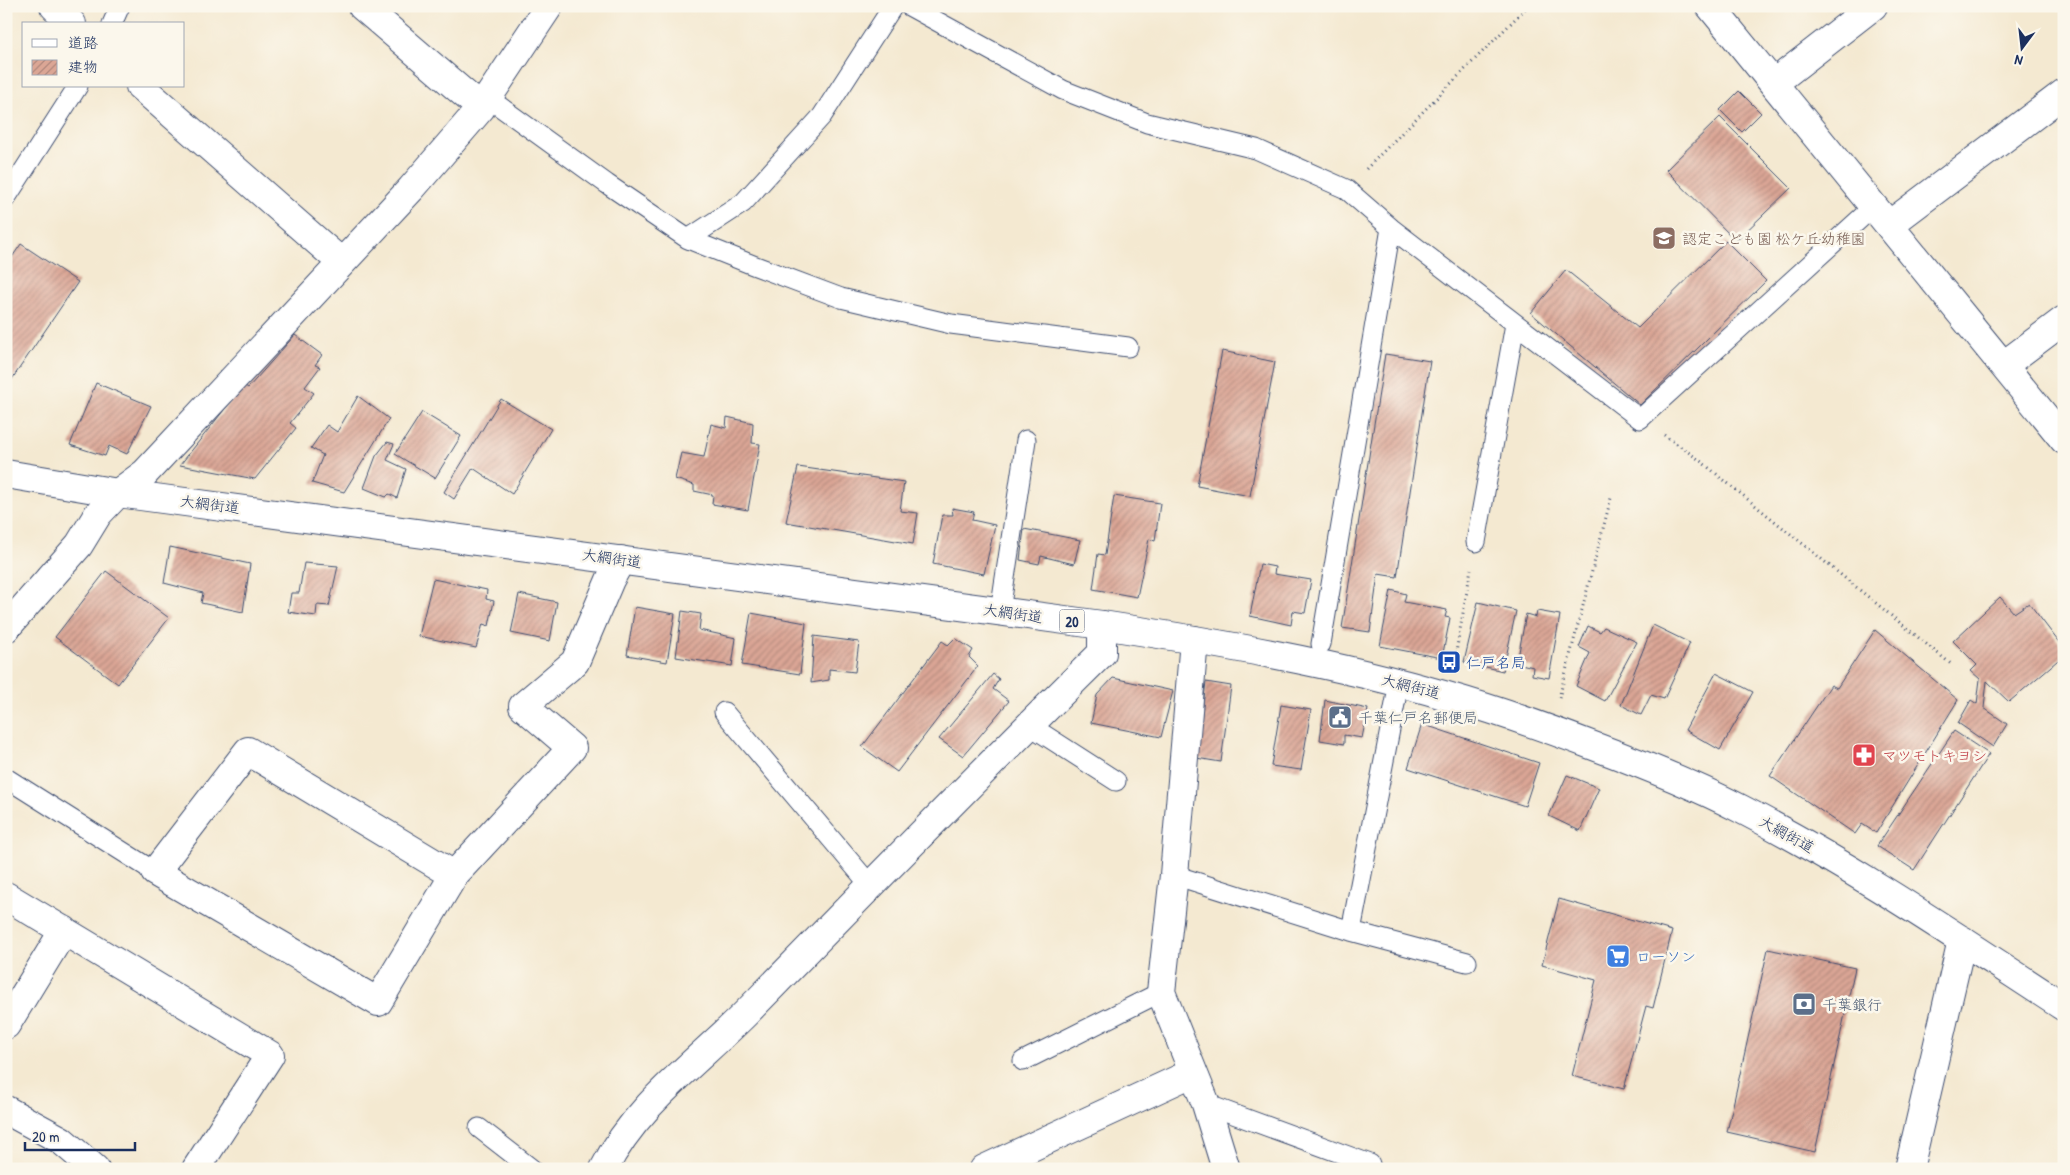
<svg xmlns="http://www.w3.org/2000/svg" width="2070" height="1175" font-family="'Patrick Hand','Klee One',sans-serif">
  <defs>
    <pattern id="building-hatch" width="6" height="6" patternUnits="userSpaceOnUse" patternTransform="scale(1.25)"><rect width="6" height="6" fill="#dba695"/><path d="M-1 1l2-2M0 6l6-6M5 7l2-2" fill="none" stroke="#b1887d"/></pattern>
  </defs>
  <rect width="100%" height="100%" fill="#fbf7ec"/>
  <filter id="ink" filterUnits="userSpaceOnUse"><feTurbulence type="fractalNoise" baseFrequency=".02" numOctaves="2"/><feDisplacementMap in="SourceGraphic" scale="10" xChannelSelector="R" yChannelSelector="G"/><feConvolveMatrix kernelMatrix="1 2 1 2 8 2 1 2 1" color-interpolation-filters="sRGB"/></filter>
  <filter id="wash" filterUnits="userSpaceOnUse"><feTurbulence type="fractalNoise" baseFrequency=".0096" numOctaves="4" result="noise"/><feDisplacementMap in="SourceGraphic" scale="20" xChannelSelector="R" yChannelSelector="G"/><feGaussianBlur stdDeviation="1.12" result="paint"/><feColorMatrix in="noise" values="0 0 0 0 0 0 0 0 0 0 0 0 0 0 0 0 0 1.4 0 .05"/><feComposite in="paint" operator="in"/></filter>
  <g filter="url(#wash)">
    <rect width="100%" height="100%" fill="#f4e9d1"/>
    <g id="blocks">
      <!-- building -->
      <path fill="url(#building-hatch)" d="M 1739,91 L 1761,113 L 1742,132 L 1720,110 Z
        M 1720,117 L 1791,188 L 1736,241 L 1666,170 Z
        M 1726,241 L 1766,281 L 1640,405 L 1531,313 L 1566,270 L 1638,328 Z
        M 21,244 L 78,282 L 6,388 L 6,266 Z
        M 295,335 L 322,355 L 315,365 L 320,367 L 305,387 L 314,393 L 290,423 L 296,428 L 255,479 L 180,465 L 244,385 L 248,388 Z
        M 1222,351 L 1275,362 L 1250,496 L 1197,486 Z
        M 1385,354 L 1430,361 L 1397,577 L 1378,574 L 1370,632 L 1342,628 Z
        M 96,383 L 151,406 L 127,454 L 109,446 L 105,456 L 70,445 Z
        M 358,396 L 389,419 L 344,492 L 312,483 L 323,455 L 311,448 L 327,425 L 337,432 Z
        M 501,399 L 551,429 L 512,494 L 473,468 L 454,499 L 444,492 Z
        M 422,412 L 461,436 L 435,478 L 395,454 Z
        M 727,417 L 753,423 L 752,443 L 760,444 L 748,510 L 712,504 L 713,495 L 694,491 L 694,485 L 675,479 L 681,453 L 704,457 L 711,424 L 726,428 Z
        M 387,442 L 394,444 L 387,460 L 406,469 L 397,498 L 389,494 L 386,497 L 364,488 L 376,456 Z
        M 798,467 L 904,482 L 900,511 L 918,513 L 913,544 L 786,522 Z
        M 1114,496 L 1160,503 L 1155,541 L 1149,539 L 1137,597 L 1093,589 L 1098,554 L 1105,555 Z
        M 952,508 L 974,512 L 972,520 L 995,525 L 984,574 L 933,564 L 942,515 L 953,515 Z
        M 1024,529 L 1080,540 L 1074,564 L 1041,556 L 1039,564 L 1020,560 Z
        M 170,547 L 250,564 L 243,612 L 201,603 L 203,593 L 164,583 Z
        M 304,563 L 338,566 L 329,606 L 317,605 L 316,616 L 288,612 L 291,593 L 299,593 Z
        M 1260,564 L 1275,567 L 1274,574 L 1311,580 L 1305,613 L 1293,611 L 1291,625 L 1250,616 Z
        M 106,571 L 169,618 L 118,684 L 55,637 Z
        M 433,579 L 487,590 L 486,599 L 494,601 L 489,626 L 483,624 L 476,648 L 419,636 Z
        M 1391,590 L 1406,594 L 1404,602 L 1447,610 L 1445,617 L 1450,618 L 1442,658 L 1380,646 Z
        M 519,594 L 557,602 L 550,641 L 511,633 Z
        M 2000,597 L 2014,613 L 2029,603 L 2064,649 L 2064,655 L 2009,702 L 1987,681 L 1984,708 L 2007,724 L 1993,747 L 1958,723 L 1971,700 L 1977,704 L 1980,679 L 1971,671 L 1977,665 L 1953,641 Z
        M 1478,602 L 1516,611 L 1503,671 L 1464,662 Z
        M 635,607 L 675,614 L 667,662 L 627,655 Z
        M 682,611 L 701,614 L 699,630 L 736,638 L 732,666 L 676,657 Z
        M 1537,611 L 1560,615 L 1549,678 L 1532,675 L 1533,667 L 1517,663 L 1526,614 L 1536,617 Z
        M 751,613 L 806,623 L 800,674 L 742,665 Z
        M 1653,625 L 1690,643 L 1664,699 L 1651,695 L 1641,715 L 1621,705 Z
        M 1588,626 L 1600,632 L 1604,627 L 1637,642 L 1605,701 L 1576,686 L 1590,653 L 1579,647 Z
        M 1875,630 L 1958,700 L 1876,833 L 1862,824 L 1855,834 L 1770,776 L 1831,685 L 1837,688 Z
        M 814,636 L 859,642 L 855,672 L 829,669 L 829,680 L 811,683 Z
        M 955,638 L 973,650 L 969,657 L 978,666 L 897,772 L 862,747 L 942,641 L 948,645 Z
        M 1716,673 L 1753,692 L 1720,750 L 1685,730 Z
        M 993,674 L 999,679 L 993,689 L 1009,701 L 963,756 L 939,739 Z
        M 1113,678 L 1173,691 L 1161,737 L 1091,723 L 1097,695 Z
        M 1206,682 L 1231,686 L 1221,762 L 1196,758 Z
        M 1325,700 L 1368,709 L 1362,738 L 1344,735 L 1344,744 L 1320,740 Z
        M 1281,705 L 1311,710 L 1301,770 L 1271,766 Z
        M 1422,724 L 1539,763 L 1525,806 L 1408,768 Z
        M 1954,731 L 1989,754 L 1914,870 L 1877,846 Z
        M 1567,775 L 1599,788 L 1580,831 L 1549,816 Z
        M 1559,899 L 1672,931 L 1653,1008 L 1646,1006 L 1624,1089 L 1572,1076 L 1596,980 L 1542,965 Z
        M 1768,949 L 1855,968 L 1815,1152 L 1727,1132 Z"/>
    </g>
  </g>
  <g filter="url(#ink)">
    <use href="#blocks" fill-opacity="0" stroke="#3c4b6f" stroke-width="1"/>
    <g fill="none" stroke-linecap="round" stroke-linejoin="round">
      <!-- lane casing -->
      <g stroke="#3c4b6f" stroke-width="21">
        <path id="lane" d="M 909,6 L 1063,90 L 1147,123 L 1256,149 L 1346,189 L 1391,228 L 1640,419 L 1873,207
          M 112,24 L 120,6
          M 488,98 L 607,184 L 688,239 L 753,265 L 841,298 L 951,324 L 1128,347
          M 6,198 L 78,86
          M 688,239 L 743,203 L 822,116 L 893,6
          M 1476,542 L 1515,324
          M 1000,611 L 1026,440
          M 1321,644 L 1391,228
          M 724,712 L 870,885
          M 1029,725 L 1116,781
          M 6,778 L 155,872
          M 1174,875 L 1351,931 L 1467,962
          M 1351,931 L 1399,683
          M 1023,1061 L 1161,992
          M 1206,1104 L 1370,1164 L 1371,1169
          M 479,1128 L 532,1169"/>
      </g>
      <!-- street casing -->
      <g stroke="#3c4b6f" stroke-width="30">
        <path id="street" d="M 54,6 L 72,24
          M 362,6 L 481,108
          M 1710,6 L 2064,440
          M 1774,83 L 1873,6
          M 140,86 L 341,262
          M 1889,225 L 2064,93
          M 2004,365 L 2064,320
          M 6,628 L 79,545 L 98,514 L 118,493 L 145,473 L 411,189 L 481,108 L 549,6
          M 1194,640 L 1174,875 L 1161,992 L 1206,1104 L 1226,1169
          M 454,875 L 248,751 L 155,872 L 378,1002 L 454,875 L 572,748 L 523,706 L 575,662 L 610,580 L 621,560
          M 6,896 L 270,1055 L 196,1169
          M 6,1025 L 64,930
          M 6,1110 L 61,1140 L 95,1169
          M 604,1169 C 635,1106 697,1062 746,1013 C 864,892 982,771 1102,653 L 1102,625
          M 984,1169 L 1192,1073
          M 1909,1169 L 1962,940"/>
      </g>
      <!-- primary casing -->
      <g stroke="#3c4b6f" stroke-width="30">
        <path id="primary" d="M 6,474 L 118,493 L 1102,625 C 1218,643 1335,663 1447,696 C 1496,710 1544,727 1591,745 C 1642,764 1693,784 1741,809 C 1854,867 1958,938 2064,1007"/>
      </g>
      <!-- path -->
      <path stroke="#3c4b6f" stroke-width="3" stroke-dasharray="1 4" stroke-linecap="butt" d="M 1366,169 L 1528,6
        M 1664,435 L 1698,459 L 1951,664
        M 1454,663 L 1471,569
        M 1559,698 L 1611,498"/>
      <!-- lane -->
      <use href="#lane" stroke="#fff" stroke-width="19"/>
      <!-- street -->
      <use href="#street" stroke="#fff" stroke-width="28"/>
      <!-- primary -->
      <use href="#primary" stroke="#fff" stroke-width="28"/>
    </g>
  </g>
  <!-- icons -->
  <defs>
    <g id="school-square" transform="scale(1.25)"><rect x="-9" y="-9" width="18" height="18" rx="4" fill="#8d6e63" stroke="#fbf7ec"/><path d="M0-5L7-2L0 1L-7-2ZM-4 1L0 2.5L4 1V4Q0 6-4 4Z" fill="#fff"/></g>
    <g id="bus-square" transform="scale(1.25)"><rect x="-9" y="-9" width="18" height="18" rx="4" fill="#1a4fb4" stroke="#fbf7ec"/><path d="M-5-6H5V4H4V6H2V4H-2V6H-4V4H-5ZM-3.5-4V0h7V-4ZM-3.5 1.2v1.5H-2V1.2ZM2 1.2v1.5H3.5V1.2Z" fill="#fff"/></g>
    <g id="civic-square" transform="scale(1.25)"><rect x="-9" y="-9" width="18" height="18" rx="4" fill="#5c6f8a" stroke="#fbf7ec"/><path d="M-.6-6.5H3V-4.5H.6V-3L4-1V1h2V6H-6V1h2V-1L-.6-3ZM-1.2 2.5V6h2.4V2.5Z" fill="#fff"/></g>
    <g id="pharmacy-square" transform="scale(1.25)"><rect x="-9" y="-9" width="18" height="18" rx="4" fill="#e0444e" stroke="#fbf7ec"/><path d="M-2-6h4v4h4v4h-4v4h-4v-4h-4v-4h4Z" fill="#fff"/></g>
    <g id="supermarket-square" transform="scale(1.25)"><rect x="-9" y="-9" width="18" height="18" rx="4" fill="#3f7fe0" stroke="#fbf7ec"/><path d="M-6-5.5h2.5l.6 2H6L4.5 2H-2.5L-4.4-4H-6ZM-1.5 3.2a1.3 1.3 0 1 0 .1 0ZM3 3.2a1.3 1.3 0 1 0 .1 0Z" fill="#fff"/></g>
    <g id="bank-square" transform="scale(1.25)"><rect x="-9" y="-9" width="18" height="18" rx="4" fill="#5c6f8a" stroke="#fbf7ec"/><path d="M-6-4H6V4H-6ZM0-2.3a2.3 2.3 0 1 0 0 4.6a2.3 2.3 0 1 0 0-4.6Z" fill="#fff"/></g>
  </defs>
  <g fill-rule="evenodd">
    <use href="#school-square" x="1664" y="238"/>
    <use href="#bus-square" x="1449" y="662"/>
    <use href="#civic-square" x="1340" y="717"/>
    <use href="#pharmacy-square" x="1864" y="755"/>
    <use href="#supermarket-square" x="1618" y="956"/>
    <use href="#bank-square" x="1804" y="1004"/>
  </g>
  <g text-anchor="middle" dominant-baseline="central" stroke-width="5" stroke-linejoin="round" paint-order="stroke">
    <!-- shield labels -->
    <rect fill="#fbf7ec" stroke="#5e6b89" stroke-width="1" x="1059.5" y="609.5" width="25" height="23" rx="4"/>
    <g font-size="14" font-weight="bold" fill="#1b2f5e">
      <text x="1072" y="621">20</text>
    </g>
    <!-- education labels -->
    <g font-size="15" fill="#785e54" stroke="#fbf7ec" text-anchor="start">
      <text x="1682" y="238">認定こども園 松ケ丘幼稚園</text>
    </g>
    <!-- street labels -->
    <g font-size="15" fill="#1b2f5e" stroke="#fbf7ec">
      <text transform="translate(210 504) rotate(7)">大網街道</text>
      <text transform="translate(612 558) rotate(8)">大網街道</text>
      <text transform="translate(1013 613) rotate(8)">大網街道</text>
      <text transform="translate(1411 686) rotate(14)">大網街道</text>
      <text transform="translate(1787 834) rotate(29)">大網街道</text>
    </g>
    <!-- transit labels -->
    <g font-size="15" fill="#164399" stroke="#fbf7ec" text-anchor="start">
      <text x="1466" y="662">仁戸名局</text>
    </g>
    <!-- service labels -->
    <g font-size="15" fill="#4e5e75" stroke="#fbf7ec" text-anchor="start">
      <text x="1358" y="717">千葉仁戸名郵便局</text>
      <text x="1822" y="1004">千葉銀行</text>
    </g>
    <!-- health labels -->
    <g font-size="15" fill="#be3a42" stroke="#fbf7ec" text-anchor="start">
      <text x="1882" y="755">マツモトキヨシ</text>
    </g>
    <!-- shop labels -->
    <g font-size="15" fill="#366cbe" stroke="#fbf7ec" text-anchor="start">
      <text x="1636" y="956">ローソン</text>
    </g>
  </g>
  <!-- margin -->
  <rect width="2070" height="1175" fill="none" stroke="#fbf7ec" stroke-width="25"/>
  <!-- legend -->
  <rect x="22" y="22" width="162" height="65" fill="#fbf7ec" stroke="#a1a7b3"/>
  <rect x="32" y="39" width="25" height="8" fill="#ffffff" stroke="#a1a7b3"/>
  <text x="68" y="48" font-size="15" fill="#1b2f5e">道路</text>
  <rect x="32" y="60" width="25" height="15" fill="url(#building-hatch)" stroke="#a1a7b3"/>
  <text x="68" y="72" font-size="15" fill="#1b2f5e">建物</text>
  <!-- north arrow -->
  <g transform="translate(2022 48) rotate(195)" stroke="#fbf7ec" stroke-width="4" paint-order="stroke">
  <path d="M0-4L9 19L0 12L-9 19Z" fill="#1b2f5e"/>
  <text y="-8" font-size="14" font-weight="bold" text-anchor="middle" fill="#1b2f5e">N</text>
  </g>
  <!-- scale -->
  <path d="M25 1142v8h110v-8" fill="none" stroke="#1b2f5e" stroke-width="2.5"/>
  <text x="32" y="1142" font-size="15" fill="#1b2f5e" stroke="#fbf7ec" stroke-width="4" paint-order="stroke">20 m</text>
</svg>
